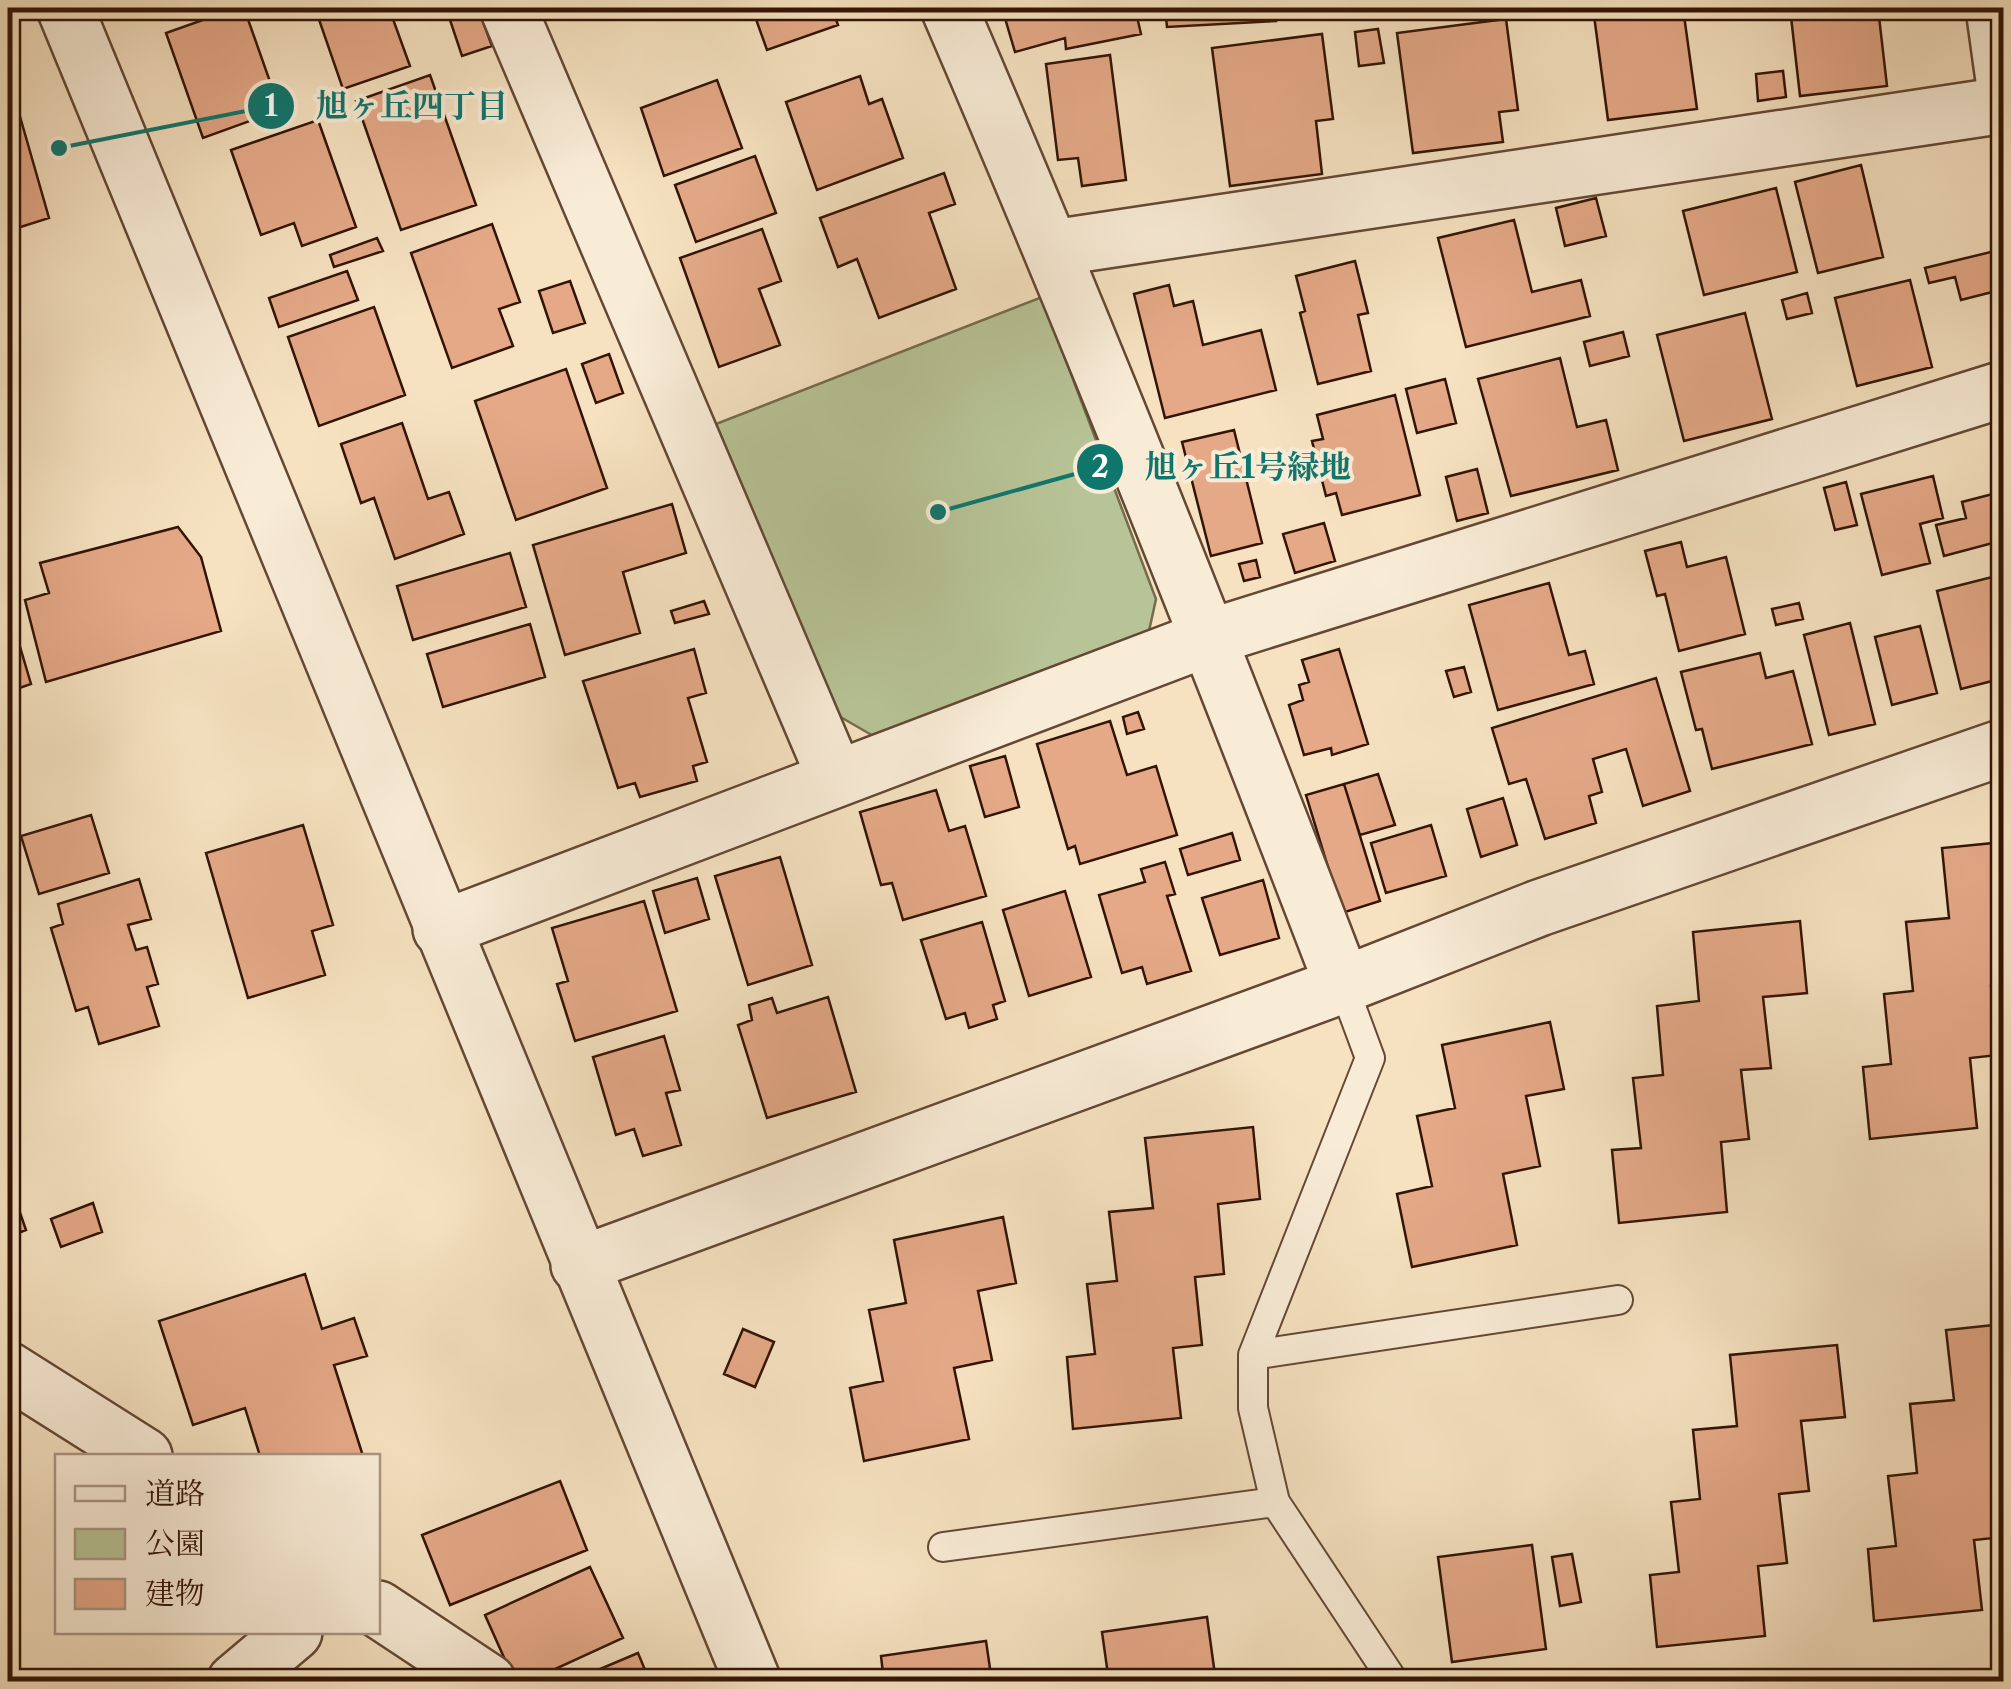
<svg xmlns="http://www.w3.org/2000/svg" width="2011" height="1689" font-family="'Libre Caslon Text','Noto Serif JP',serif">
  <rect width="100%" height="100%" fill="#f6e2c1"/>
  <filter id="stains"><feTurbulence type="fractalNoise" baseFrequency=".002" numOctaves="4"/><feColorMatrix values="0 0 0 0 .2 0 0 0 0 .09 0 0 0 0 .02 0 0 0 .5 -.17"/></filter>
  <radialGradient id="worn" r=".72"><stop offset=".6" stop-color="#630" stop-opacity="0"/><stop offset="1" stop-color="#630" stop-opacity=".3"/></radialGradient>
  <!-- green -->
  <path fill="#b7c497" stroke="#756c4e" stroke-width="2.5" d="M 1042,297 L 1156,599 L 1147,640 L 875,737 L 837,715 L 716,424 Z"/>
  <!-- building -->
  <path fill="#e5a988" stroke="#331405" stroke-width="2.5" d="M 214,8 L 244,8 L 280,110 L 203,138 L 166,33 L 217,15 Z
    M 315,8 L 389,8 L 410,66 L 343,89 Z
    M 446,8 L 478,8 L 492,46 L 462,56 Z
    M 752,8 L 832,8 L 838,25 L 767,50 Z
    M 1002,8 L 1135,8 L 1141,34 L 1066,49 L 1065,38 L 1015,52 Z
    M 1165,8 L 1276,8 L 1276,21 L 1167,27 Z
    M 1593,8 L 1683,8 L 1697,109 L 1608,120 Z
    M 1790,8 L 1878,8 L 1887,86 L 1800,96 Z
    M 1506,19 L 1518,110 L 1499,112 L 1503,142 L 1413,153 L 1397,33 Z
    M 1378,29 L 1384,63 L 1359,66 L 1355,32 Z
    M 1322,34 L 1333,119 L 1316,121 L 1322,174 L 1230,186 L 1212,48 Z
    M 1110,55 L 1126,180 L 1082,186 L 1078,158 L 1058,160 L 1046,64 Z
    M 1783,71 L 1786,97 L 1758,101 L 1756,74 Z
    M 430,75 L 476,205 L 401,230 L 356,101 Z
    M 860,76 L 869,104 L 882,99 L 903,158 L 817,190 L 786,102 Z
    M 717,80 L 742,148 L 664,176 L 641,108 Z
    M 17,106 L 49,218 L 8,231 L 8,109 Z
    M 318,120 L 356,227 L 302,246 L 294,223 L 261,235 L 231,150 Z
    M 755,156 L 776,213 L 696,242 L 675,185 Z
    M 1861,165 L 1883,257 L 1818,273 L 1795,182 Z
    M 944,173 L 955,204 L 929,213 L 956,289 L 879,318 L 857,259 L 838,267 L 820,218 Z
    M 1776,188 L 1797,272 L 1704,295 L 1683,211 Z
    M 1596,198 L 1606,236 L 1565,246 L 1556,208 Z
    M 1514,220 L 1532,292 L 1581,280 L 1590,316 L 1466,347 L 1438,238 Z
    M 492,224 L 520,302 L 499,309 L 513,346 L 452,368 L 411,253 Z
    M 762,229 L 781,281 L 759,289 L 780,345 L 719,367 L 680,258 Z
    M 377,238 L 383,251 L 334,267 L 330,255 Z
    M 1999,250 L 2004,289 L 1961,300 L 1955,277 L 1929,283 L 1925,268 Z
    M 1355,261 L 1368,313 L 1358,315 L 1371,371 L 1318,384 L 1300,313 L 1305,311 L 1296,276 Z
    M 347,271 L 358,300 L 279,327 L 269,298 Z
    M 1910,280 L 1932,367 L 1857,386 L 1835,298 Z
    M 570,281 L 585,323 L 553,333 L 539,291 Z
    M 1169,285 L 1174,306 L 1193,301 L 1203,345 L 1261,330 L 1276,390 L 1165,418 L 1134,294 Z
    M 1807,293 L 1812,313 L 1787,319 L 1782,300 Z
    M 374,307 L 405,395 L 319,426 L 288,337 Z
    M 1745,313 L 1772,419 L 1684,441 L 1657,335 Z
    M 1623,332 L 1629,356 L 1590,366 L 1584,342 Z
    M 609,354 L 623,393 L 596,403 L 582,364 Z
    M 1560,358 L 1577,427 L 1606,420 L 1618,470 L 1511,496 L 1478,379 Z
    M 566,369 L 607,488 L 516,520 L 475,401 Z
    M 1445,379 L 1456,423 L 1417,433 L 1406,389 Z
    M 1395,395 L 1420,495 L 1342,515 L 1336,493 L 1326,496 L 1312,441 L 1323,439 L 1317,415 Z
    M 402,423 L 428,499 L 449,492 L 464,534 L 395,559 L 374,498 L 361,503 L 341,444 Z
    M 1234,430 L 1262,543 L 1211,556 L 1182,442 Z
    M 1477,469 L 1488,513 L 1457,521 L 1446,477 Z
    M 1933,476 L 1943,518 L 1920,524 L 1930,563 L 1882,575 L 1861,494 Z
    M 1846,482 L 1857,525 L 1835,530 L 1824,488 Z
    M 2004,491 L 2004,540 L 1944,556 L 1936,525 L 1966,518 L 1962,502 Z
    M 672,504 L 686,553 L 623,572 L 640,633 L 565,655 L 533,545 Z
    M 1324,523 L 1335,561 L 1295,573 L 1283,534 Z
    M 178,527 L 201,557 L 221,631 L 46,682 L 25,600 L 49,593 L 40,563 Z
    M 1681,542 L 1687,567 L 1726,557 L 1745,634 L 1679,651 L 1665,594 L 1657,596 L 1645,551 Z
    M 510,553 L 526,607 L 413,640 L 397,586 Z
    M 1256,560 L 1260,577 L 1244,581 L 1239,564 Z
    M 2000,575 L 2004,678 L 1961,689 L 1937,591 Z
    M 1549,583 L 1569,655 L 1585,651 L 1594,684 L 1498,710 L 1469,605 Z
    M 704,601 L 709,614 L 675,623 L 671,611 Z
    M 1799,603 L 1803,619 L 1776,625 L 1772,609 Z
    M 8,606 L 31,684 L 8,692 Z
    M 1850,623 L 1875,724 L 1829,735 L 1804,635 Z
    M 530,624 L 545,677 L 443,707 L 427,654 Z
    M 1920,626 L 1937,693 L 1892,705 L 1875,637 Z
    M 694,649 L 706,693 L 688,698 L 707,762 L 693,766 L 697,781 L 640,797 L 635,783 L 618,788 L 583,681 Z
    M 1339,649 L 1368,744 L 1332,755 L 1331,748 L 1304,755 L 1289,705 L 1303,700 L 1299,685 L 1309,682 L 1302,660 Z
    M 1760,653 L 1766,678 L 1793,671 L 1812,744 L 1712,769 L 1702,729 L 1696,730 L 1681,672 Z
    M 1464,667 L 1471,692 L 1454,697 L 1446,671 Z
    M 1656,678 L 1690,791 L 1643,806 L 1626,749 L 1593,759 L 1602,792 L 1589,796 L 1596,823 L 1545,839 L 1526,779 L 1509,784 L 1492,728 Z
    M 1138,712 L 1144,729 L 1127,734 L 1123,717 Z
    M 1110,721 L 1127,775 L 1156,766 L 1177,835 L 1080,864 L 1075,846 L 1068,849 L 1037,744 Z
    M 1005,756 L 1019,807 L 985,817 L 970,766 Z
    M 1378,774 L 1395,825 L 1360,835 L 1344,784 Z
    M 1344,784 L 1380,901 L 1342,913 L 1306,795 Z
    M 936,790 L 949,831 L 965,826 L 986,896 L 903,920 L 892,883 L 881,885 L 860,812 Z
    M 1503,798 L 1517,845 L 1481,857 L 1467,809 Z
    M 91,815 L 109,873 L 39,894 L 21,836 Z
    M 303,825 L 333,925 L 312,931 L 325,975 L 248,998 L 206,853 Z
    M 1431,825 L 1446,876 L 1386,893 L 1371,843 Z
    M 1232,833 L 1240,860 L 1188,875 L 1180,849 Z
    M 2004,842 L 2004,985 L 1991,986 L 1998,1055 L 1970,1058 L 1977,1128 L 1870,1139 L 1863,1067 L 1891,1064 L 1884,994 L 1913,991 L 1906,922 L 1949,918 L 1942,848 Z
    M 780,857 L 812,965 L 748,985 L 715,876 Z
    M 1165,862 L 1175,894 L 1167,896 L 1191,971 L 1147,984 L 1142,967 L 1122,973 L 1099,895 L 1145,882 L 1141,869 Z
    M 697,878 L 709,919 L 665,933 L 653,891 Z
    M 139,879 L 151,919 L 128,925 L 136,950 L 147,947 L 158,984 L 147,987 L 159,1026 L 99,1044 L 88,1007 L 76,1011 L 51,928 L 63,924 L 58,904 Z
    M 1263,880 L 1279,938 L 1220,955 L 1202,898 Z
    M 1065,891 L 1091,977 L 1029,996 L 1003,910 Z
    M 644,901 L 677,1011 L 575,1041 L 557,984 L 568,981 L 552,928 Z
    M 1800,921 L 1807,993 L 1763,997 L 1771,1068 L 1741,1070 L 1749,1139 L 1721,1142 L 1727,1212 L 1619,1223 L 1612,1150 L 1641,1148 L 1633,1078 L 1663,1075 L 1657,1006 L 1699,1001 L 1693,932 Z
    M 982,922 L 1005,1001 L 993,1005 L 997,1019 L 969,1028 L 965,1013 L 946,1019 L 921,940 Z
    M 828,997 L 856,1092 L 767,1118 L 738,1025 L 752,1020 L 749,1005 L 772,998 L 777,1013 Z
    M 1550,1022 L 1564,1089 L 1526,1096 L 1540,1166 L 1503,1174 L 1517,1245 L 1412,1267 L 1397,1194 L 1432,1186 L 1417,1116 L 1455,1108 L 1442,1045 Z
    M 664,1036 L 680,1090 L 666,1093 L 681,1145 L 643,1156 L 634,1129 L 616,1135 L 593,1057 Z
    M 1253,1127 L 1260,1199 L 1218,1204 L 1224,1274 L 1195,1277 L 1202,1345 L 1173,1348 L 1181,1418 L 1073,1429 L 1067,1357 L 1095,1354 L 1087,1284 L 1117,1281 L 1109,1212 L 1153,1208 L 1145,1138 Z
    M 8,1178 L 26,1230 L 8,1237 Z
    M 93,1203 L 102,1232 L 61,1247 L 51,1219 Z
    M 1003,1217 L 1016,1283 L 978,1291 L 992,1360 L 954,1368 L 969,1439 L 864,1461 L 850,1388 L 883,1381 L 869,1310 L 906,1303 L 894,1240 Z
    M 305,1274 L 322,1329 L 354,1318 L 367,1356 L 334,1365 L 363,1456 L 260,1456 L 245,1408 L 193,1425 L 159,1321 Z
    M 2004,1324 L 2004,1468 L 1996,1468 L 2003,1537 L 1974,1540 L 1982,1610 L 1874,1621 L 1868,1549 L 1896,1546 L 1888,1476 L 1917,1473 L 1910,1404 L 1954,1400 L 1946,1330 Z
    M 743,1329 L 774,1342 L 755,1387 L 724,1374 Z
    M 1837,1345 L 1845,1417 L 1801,1421 L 1809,1491 L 1779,1494 L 1787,1563 L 1758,1566 L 1765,1636 L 1657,1647 L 1650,1575 L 1679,1572 L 1671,1502 L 1700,1499 L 1693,1430 L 1737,1426 L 1730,1355 Z
    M 560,1481 L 587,1550 L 450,1605 L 422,1535 Z
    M 1532,1545 L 1546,1649 L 1452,1662 L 1438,1557 Z
    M 1572,1554 L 1581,1602 L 1560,1606 L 1552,1557 Z
    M 590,1567 L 623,1638 L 527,1682 L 515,1682 L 485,1615 Z
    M 1207,1617 L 1216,1682 L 1109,1682 L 1102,1632 Z
    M 986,1641 L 992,1682 L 884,1682 L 881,1656 Z
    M 638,1653 L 650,1682 L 597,1682 L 593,1672 Z
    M 1850,1671 L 1852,1682 L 1804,1682 Z"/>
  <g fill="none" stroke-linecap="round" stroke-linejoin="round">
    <!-- service casing -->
    <g stroke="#644834" stroke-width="32">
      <path id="service" d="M 1343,985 L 1370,1058 L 1253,1355 L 1253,1408 L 1275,1502 L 1394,1682
        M 1253,1355 L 1618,1300
        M 943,1547 L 1275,1502"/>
    </g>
    <!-- minor casing -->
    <g stroke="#644834" stroke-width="60">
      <path id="minor" d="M 508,8 L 836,779
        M 949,8 C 1088,330 1217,657 1343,985
        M 1994,8 L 2004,80
        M 1053,248 L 2004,105
        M 441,929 L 1211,637 L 2004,389
        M 579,1265 L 1343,985 L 1539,908 L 2004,747
        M 8,1370 L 144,1456
        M 378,1609 L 488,1682
        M 235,1682 L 294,1632"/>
    </g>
    <!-- tertiary casing -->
    <g stroke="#644834" stroke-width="60">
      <path id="tertiary" d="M 65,8 L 753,1682"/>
    </g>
    <!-- service -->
    <use href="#service" stroke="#f9ecd7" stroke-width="28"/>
    <!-- minor -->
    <use href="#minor" stroke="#f9ecd7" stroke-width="55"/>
    <!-- tertiary -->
    <use href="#tertiary" stroke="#f9ecd7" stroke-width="55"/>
  </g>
  <!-- callouts -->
  <path fill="none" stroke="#0f766e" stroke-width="4" d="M59 148L271 106M938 512L1100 467"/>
  <g fill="#0f766e" stroke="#f9ecd7" stroke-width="4">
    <circle cx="59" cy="148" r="10"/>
    <circle cx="938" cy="512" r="10"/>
    <circle cx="271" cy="106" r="25"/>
    <circle cx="1100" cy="467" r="25"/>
  </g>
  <g font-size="30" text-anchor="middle" font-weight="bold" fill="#fff">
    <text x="271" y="116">1</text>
    <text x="1100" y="477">2</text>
  </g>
  <g font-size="32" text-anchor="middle" font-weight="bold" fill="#0f766e" stroke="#f9ecd7" stroke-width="8" stroke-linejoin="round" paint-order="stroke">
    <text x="412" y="117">旭ヶ丘四丁目</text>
    <text x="1248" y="478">旭ヶ丘1号緑地</text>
  </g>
  <!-- margin -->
  <rect width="2011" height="1689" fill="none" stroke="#f6e2c1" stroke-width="40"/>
  <rect x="10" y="10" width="1991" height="1669" fill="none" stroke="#331405" stroke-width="5"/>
  <rect x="20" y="20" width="1971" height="1649" fill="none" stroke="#331405" stroke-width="2.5"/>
  <!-- legend -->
  <rect x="55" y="1454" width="325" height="180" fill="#f9ecd7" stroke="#aa9683" stroke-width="2.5"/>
  <rect x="75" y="1486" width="50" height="15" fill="#f9ecd7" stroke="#aa9683" stroke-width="2.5"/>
  <text x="145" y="1504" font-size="30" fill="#331405">道路</text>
  <rect x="75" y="1529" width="50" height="30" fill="#b7c497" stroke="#aa9683" stroke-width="2.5"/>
  <text x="145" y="1554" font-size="30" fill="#331405">公園</text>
  <rect x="75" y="1579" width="50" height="30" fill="#e5a988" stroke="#aa9683" stroke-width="2.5"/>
  <text x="145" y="1604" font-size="30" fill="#331405">建物</text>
  <rect width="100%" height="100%" filter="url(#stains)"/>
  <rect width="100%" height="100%" fill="url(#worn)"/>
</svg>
